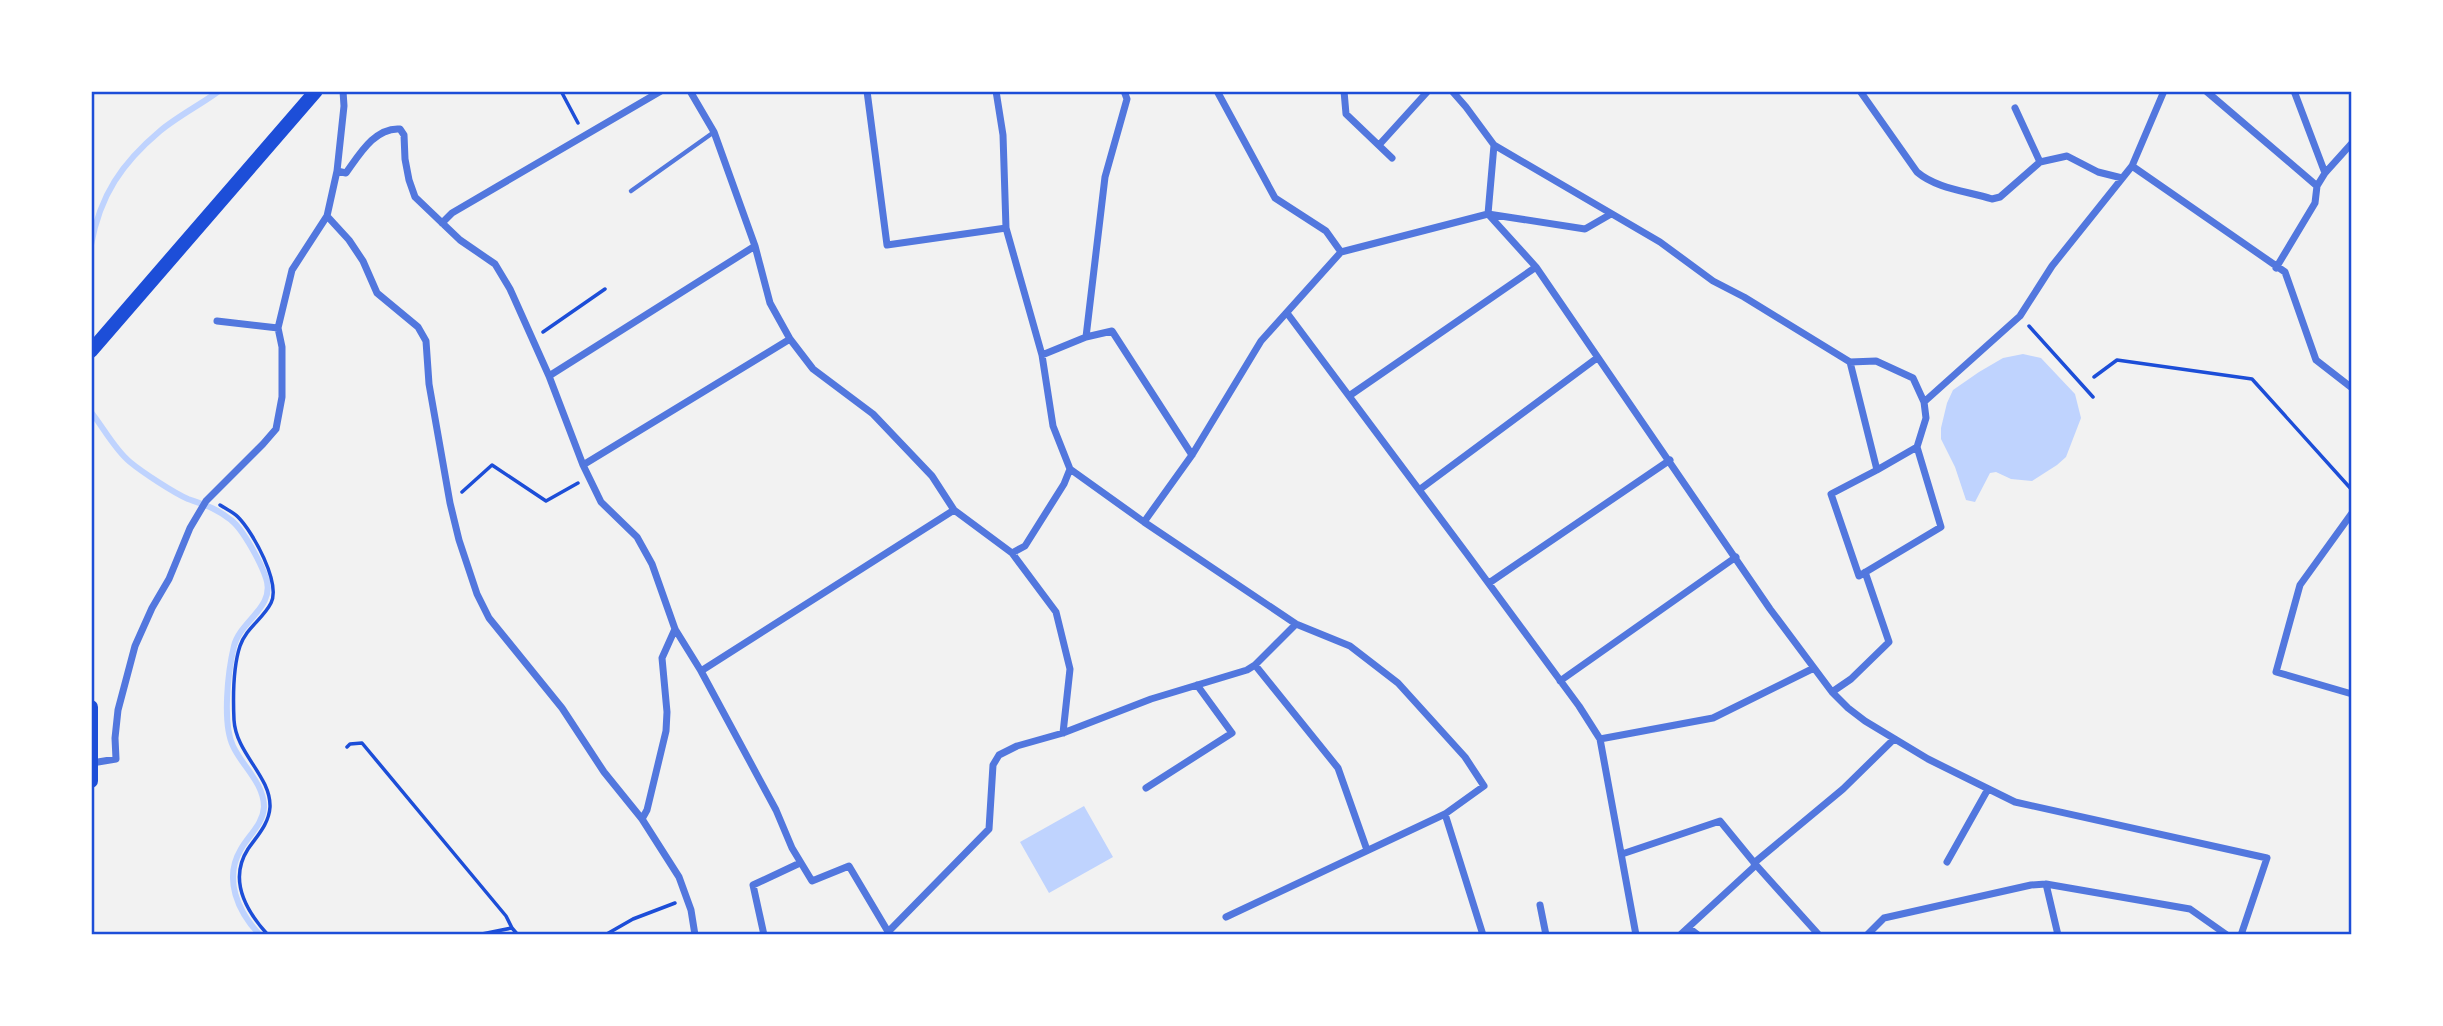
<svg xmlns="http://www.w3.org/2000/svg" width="2443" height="1026" font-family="'PT Sans Narrow',sans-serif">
  <rect width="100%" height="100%" fill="#f2f2f2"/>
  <!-- water -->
  <path fill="#bfd3fe" d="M 2023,354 L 2041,358 L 2075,394 L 2081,418 L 2066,457 L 2057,465 L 2032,481 L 2011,479 L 1996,472 L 1990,473 L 1975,502 L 1966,500 L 1955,467 L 1941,439 L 1941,428 L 1947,403 L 1953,390 L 1979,372 L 2003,358 Z
    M 1084,806 L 1113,857 L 1049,893 L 1020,842 Z"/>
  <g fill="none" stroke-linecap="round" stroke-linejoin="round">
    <!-- stream -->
    <path stroke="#bfd3fe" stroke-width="6" d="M 91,245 C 100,195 122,163 160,131 C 178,116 200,105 219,91
      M 91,412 C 103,427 115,450 130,462 C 142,472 174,493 188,499 C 205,505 216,508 231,520 C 243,529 261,563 266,578 C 276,607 240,621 234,646 C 228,671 222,723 233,746 C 242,766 264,783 264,807 C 263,824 249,835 241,849 C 223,879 238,912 260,935"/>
    <!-- path -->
    <path stroke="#1d4ed8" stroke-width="3.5" d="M 561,91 L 578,123
      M 2029,326 L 2093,397
      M 543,332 L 605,289
      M 2094,377 L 2117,360 L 2252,379 L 2352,490
      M 462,492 L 492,465 L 546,501 L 578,483
      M 220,505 C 226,509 233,512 238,517 C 253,532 281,583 271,603 C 263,619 246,628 240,646 C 233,667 233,698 234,720 C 236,754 271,776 270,807 C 269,824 257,836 248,849 C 228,880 246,911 268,935
      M 347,747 L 350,744 L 362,743 L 506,916 L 512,928
      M 477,935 L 512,928 L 518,935
      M 605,935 L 633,919 L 675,903"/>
    <!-- service -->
    <path stroke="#5277de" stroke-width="4.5" d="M 631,191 L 714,132"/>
    <!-- minor -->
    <path stroke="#5277de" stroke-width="7" d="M 690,91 L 714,132 L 755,246 L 770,303 L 790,339 L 813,369 L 873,414 L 932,476 L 954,510 L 1012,553 L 1025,546 L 1064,484 L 1070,469
      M 867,91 L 887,245 L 1006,228
      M 996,91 L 1003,135 L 1006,228 L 1042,355 L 1053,426 L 1070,469 L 1144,522 L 1296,624 L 1350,646 L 1398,683 L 1465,757 L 1484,786 L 1445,814 L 1226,917
      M 1217,91 L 1275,198 L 1326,231 L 1341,252
      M 1344,91 L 1346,114 L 1392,158
      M 1452,91 L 1466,107 L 1494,145 L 1660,242 L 1713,281 L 1744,297 L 1850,362 L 1876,361 L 1913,378 L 1924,402 L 2020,316 L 2052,266 L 2132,166 L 2164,91
      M 1860,91 L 1917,172 C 1937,189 1967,191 1992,199 L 2000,197 L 2040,162 L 2015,108
      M 2206,91 L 2317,186
      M 2294,91 L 2325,173
      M 1379,145 L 1428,91
      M 1494,145 L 1488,214 L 1585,229 L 1611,214
      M 2040,162 L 2067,156 L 2098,172 L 2122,178
      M 2132,166 L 2285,272 L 2316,360 L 2352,388
      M 337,171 L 346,173 C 359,155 375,127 400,129 L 404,135 L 405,159 L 409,180 L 415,197 L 460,240 L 495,264 L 510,289 L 549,376 L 583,465 L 601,502 L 637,537 L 652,564 L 675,629 L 701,671 L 776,810 L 792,848 L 812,881 L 849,866 L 890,935
      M 327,216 L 349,240 L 363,261 L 377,293 L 418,327 L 426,341 L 429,384 L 450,503 L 459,540 L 477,594 L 489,618 L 562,708 L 604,772 L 642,819 L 679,877 L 691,910 L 695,935
      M 442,223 L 452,213 L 661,91
      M 2276,268 L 2315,203 L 2317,186 L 2325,173 L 2352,143
      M 1287,313 L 1467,554 L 1579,706 L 1600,739 L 1713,718 L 1814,668
      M 217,321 L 278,328
      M 1086,337 L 1105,177 L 1127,99 L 1124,91
      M 1042,355 L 1086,337 L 1112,331 L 1192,455
      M 1850,362 L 1877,470 L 1831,494 L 1859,576 L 1941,527 L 1917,447 L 1926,418 L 1924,402
      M 549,376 L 755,246
      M 1349,396 L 1536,267
      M 583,465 L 790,339
      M 1877,470 L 1917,447
      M 1419,490 L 1597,358
      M 2352,513 L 2300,585 L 2276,672 L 2352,694
      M 1144,522 L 1192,455 L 1261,341 L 1341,252 L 1488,214 L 1536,267 L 1770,609 L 1832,692 L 1848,708 L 1865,721 L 1928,759 L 2015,802 L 2267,858 L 2241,935
      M 1012,553 L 1056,612 L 1070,669 L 1063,733
      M 1489,583 L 1670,460
      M 1255,665 L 1338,768 L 1367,850
      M 701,671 L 954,510
      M 1560,681 L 1736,557
      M 1832,692 L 1851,679 L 1889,642 L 1865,572
      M 1600,739 L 1636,935
      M 92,763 L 116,759 L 115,738 L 118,710 L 135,646 L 152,608 L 169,579 L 190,528 L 206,501 L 263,444 L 276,429 L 282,397 L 282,347 L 278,328 L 292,270 L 327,216 L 337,171 L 344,106 L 343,91
      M 1146,788 L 1232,733 L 1197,685
      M 1445,814 L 1483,935
      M 642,819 L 647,810 L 666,731 L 667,712 L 662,658 L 675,629
      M 1622,854 L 1720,821 L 1756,865
      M 1947,862 L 1988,789
      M 1754,863 L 1843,789 L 1894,739
      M 1540,905 L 1546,935
      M 1689,928 L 1698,935
      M 889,931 L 989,829 L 993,765 L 999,755 L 1017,746 L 1063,733 L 1151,699 L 1247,670 L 1255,665 L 1296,624
      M 764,935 L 753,885 L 800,863
      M 1680,935 L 1756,865 L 1819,935
      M 1867,935 L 1884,918 L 2031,885 L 2046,884
      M 2058,935 L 2046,884 L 2190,909 L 2227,935"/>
    <!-- primary -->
    <path stroke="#1d4ed8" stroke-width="14" d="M 91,351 L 316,91
      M 91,707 L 91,781"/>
    <!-- rail -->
    <path stroke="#7290e2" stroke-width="5" d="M 91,94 L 94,91"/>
  </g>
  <!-- border -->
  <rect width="2443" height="1026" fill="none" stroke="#ffffff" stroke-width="186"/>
  <rect x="93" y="93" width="2257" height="840" fill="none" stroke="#1d4ed8" stroke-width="2.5"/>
</svg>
